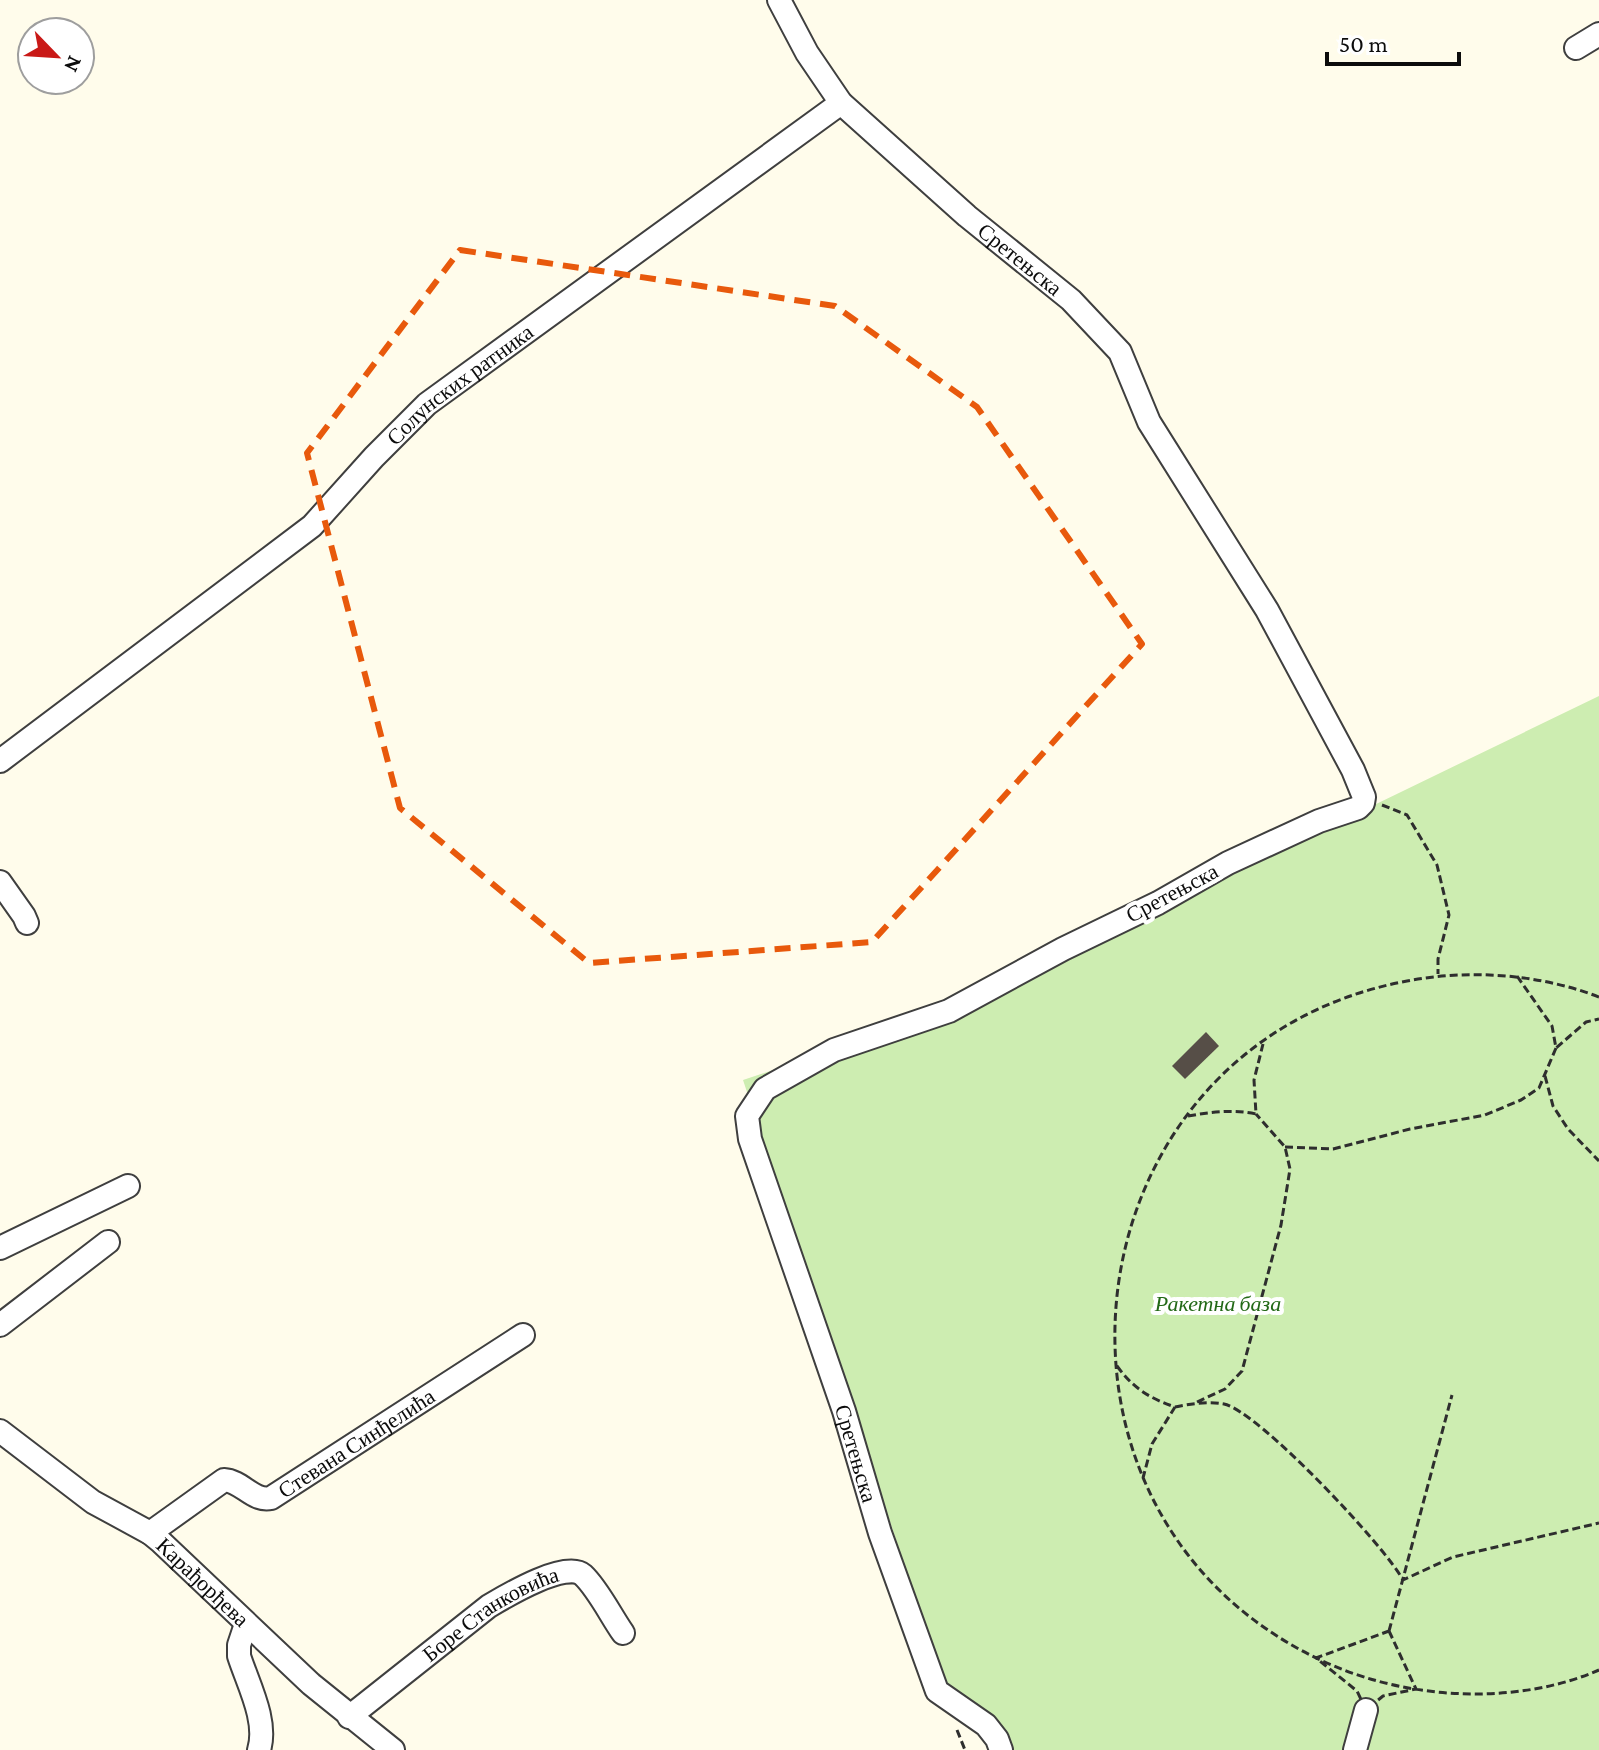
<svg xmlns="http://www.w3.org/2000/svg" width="1599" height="1750" font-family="'Crimson Pro',serif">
  <rect width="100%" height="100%" fill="#fffceb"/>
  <!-- green -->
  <path fill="#cdedb1" d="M 1599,696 L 1599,1750 L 1008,1750 L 945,1687 L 743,1080 L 949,1011 Z"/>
  <!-- building -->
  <path fill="#564e47" d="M 1206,1032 L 1219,1046 L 1185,1079 L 1172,1066 Z"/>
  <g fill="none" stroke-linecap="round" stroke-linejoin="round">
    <!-- minor casing -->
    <g stroke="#3f3f3f" stroke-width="26">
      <g id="minor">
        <path id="s1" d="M 779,0 L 807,53 L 841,103 L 967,216 L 1071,300 L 1120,352 L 1149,422 L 1267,610 L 1353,770 L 1364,797 L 1363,803 L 1358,808 L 1319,821 L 1228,863 L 1158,903 L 1063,949 L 949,1011 L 834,1050 L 765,1089 L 747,1116 L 750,1139 L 844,1411 L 880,1533 L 937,1691 L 986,1725 L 997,1739 L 1001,1750"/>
        <path d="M 1576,48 L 1599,34"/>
        <path id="s2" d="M 0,761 L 312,526 L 374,457 L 427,404 L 841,103"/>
        <path d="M 0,882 L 24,916 L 27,923"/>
        <path d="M 0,1248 L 128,1186"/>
        <path d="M 0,1325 L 108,1242"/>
        <path id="s3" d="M 0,1431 L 93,1502 L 150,1533 L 161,1542 L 311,1684 L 393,1750"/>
        <path id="s4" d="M 150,1533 L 224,1480 C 242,1481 253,1502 271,1498 L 523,1335"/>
        <path d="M 246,1624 L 239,1645 L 239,1656 C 248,1684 268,1721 259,1750"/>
        <path id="s5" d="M 349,1717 L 489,1606 C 506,1596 566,1560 583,1575 C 598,1589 611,1616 623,1633"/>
        <path d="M 1355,1750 L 1366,1710"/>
      </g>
    </g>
    <!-- path -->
    <path stroke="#2e2e2e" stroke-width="3" stroke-dasharray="8 4" stroke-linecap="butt" d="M 1382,805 L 1407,815 L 1437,865 L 1449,915 L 1438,959 L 1438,974
      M 1517,976 L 1552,1026 L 1556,1048 L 1586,1022 L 1599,1019
      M 1599,997 C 1539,974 1471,969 1407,981 C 1058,1046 1007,1527 1334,1666 C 1414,1700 1518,1705 1599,1670
      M 1545,1076 L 1553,1106 L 1568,1129 L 1599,1161
      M 1188,1116 C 1211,1112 1232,1109 1256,1114 L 1254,1080 L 1263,1044
      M 1285,1147 L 1333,1149 L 1410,1129 L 1485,1115 L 1521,1100 L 1539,1088 L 1556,1048
      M 1117,1366 C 1133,1388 1149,1398 1175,1407 L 1152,1444 L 1143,1478
      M 1197,1402 L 1225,1389 L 1242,1371 L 1281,1225 L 1290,1169 L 1285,1147 L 1256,1114
      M 1175,1407 C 1190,1404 1208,1401 1224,1404 C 1258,1411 1385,1546 1403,1580 L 1453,1557 L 1599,1523
      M 1389,1631 L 1416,1689 L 1383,1696 L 1366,1710 L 1357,1691 L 1316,1658 Z
      M 1389,1631 L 1452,1395
      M 957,1730 L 965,1750"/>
    <!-- minor -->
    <use href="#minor" stroke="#fff" stroke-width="22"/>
  </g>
  <!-- marked area -->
  <path fill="none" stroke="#e8590c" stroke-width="6" stroke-dasharray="16 10" stroke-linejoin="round" d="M 460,250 L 835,306 L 977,407 L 1142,644 L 872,942 L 589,963 L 400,808 L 307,453 Z"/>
  <g text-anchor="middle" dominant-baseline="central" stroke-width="8" stroke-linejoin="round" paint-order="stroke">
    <!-- street labels -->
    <g font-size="22" fill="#0c0c0c" stroke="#fff">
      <text stroke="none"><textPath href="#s1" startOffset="358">Сретењска</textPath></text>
      <text stroke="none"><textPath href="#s2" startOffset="596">Солунских ратника</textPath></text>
      <text transform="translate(1172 893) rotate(-28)">Сретењска</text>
      <text stroke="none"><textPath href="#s4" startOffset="244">Стевана Синђелића</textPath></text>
      <text stroke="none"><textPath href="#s1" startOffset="2062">Сретењска</textPath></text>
      <text stroke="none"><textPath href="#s3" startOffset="254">Карађорђева</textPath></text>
      <text stroke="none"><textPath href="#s5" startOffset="176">Боре Станковића</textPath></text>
    </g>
    <!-- park labels -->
    <g font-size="22" font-style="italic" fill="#236917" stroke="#fff">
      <text x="1218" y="1303">Ракетна база</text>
    </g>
  </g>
  <!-- north arrow -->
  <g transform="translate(56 56) rotate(115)"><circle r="38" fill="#ffffff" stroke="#9e9e9e" stroke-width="2"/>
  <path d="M0-6L14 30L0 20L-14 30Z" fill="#c91917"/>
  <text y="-12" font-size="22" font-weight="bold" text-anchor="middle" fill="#0c0c0c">N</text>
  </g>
  <!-- scale -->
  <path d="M1327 52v12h132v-12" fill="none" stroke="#0c0c0c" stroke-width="4"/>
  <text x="1339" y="52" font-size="24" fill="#0c0c0c" stroke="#ffffff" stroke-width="6" paint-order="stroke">50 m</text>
</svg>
